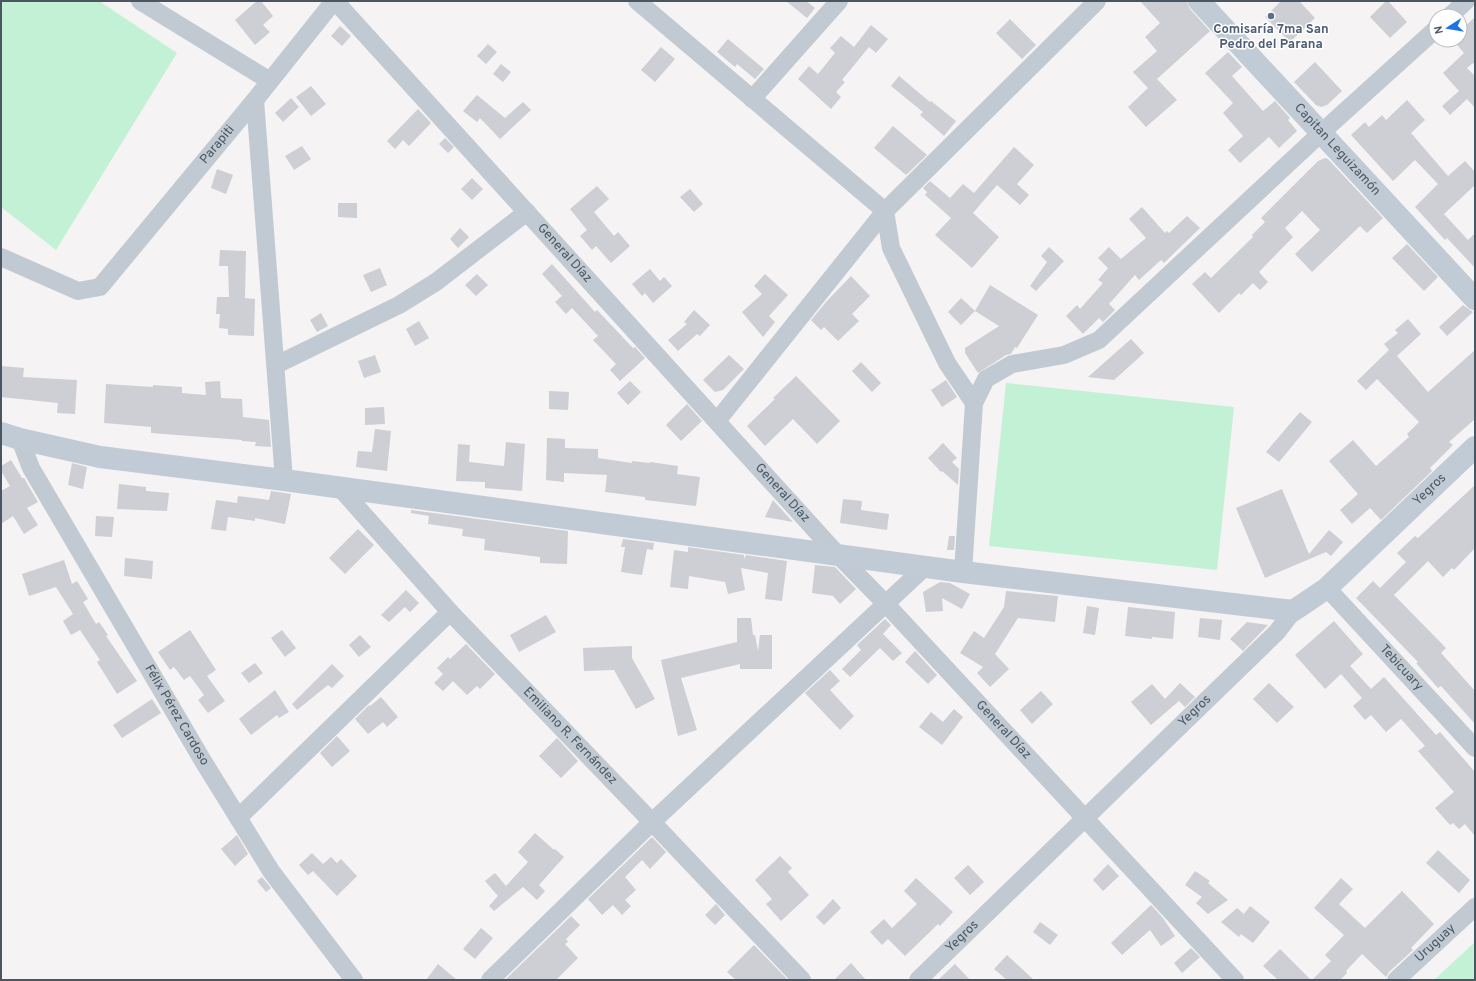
<svg xmlns="http://www.w3.org/2000/svg" width="1476" height="981" font-family="Overpass,sans-serif">
  <rect width="100%" height="100%" fill="#f5f3f3"/>
  <!-- green -->
  <path fill="#c3f1d5" d="M 1,1 L 99,1 L 177,53 L 56,250 L 1,207 Z
    M 1006,383 L 1234,407 L 1217,570 L 989,546 Z
    M 1475,942 L 1475,980 L 1434,980 Z"/>
  <!-- building -->
  <path fill="#cdcfd5" d="M 257,1 L 261,1 L 273,16 L 263,25 L 270,32 L 255,45 L 235,20 Z
    M 786,1 L 806,1 L 815,8 L 807,18 Z
    M 1140,1 L 1187,1 L 1190,9 L 1210,31 L 1157,79 L 1177,100 L 1146,127 L 1128,107 L 1148,88 L 1133,72 L 1157,51 L 1145,37 L 1160,23 Z
    M 1281,1 L 1299,1 L 1315,18 L 1290,42 L 1265,17 Z
    M 1386,1 L 1388,1 L 1407,22 L 1390,38 L 1370,17 Z
    M 1475,17 L 1475,65 L 1473,63 L 1467,68 L 1475,76 L 1475,108 L 1467,99 L 1450,115 L 1442,106 L 1459,91 L 1443,73 L 1464,53 L 1453,40 L 1460,40 L 1460,31 Z
    M 1010,19 L 1036,45 L 1022,59 L 996,33 Z
    M 871,25 L 888,39 L 876,53 L 869,47 L 842,80 L 845,82 L 836,92 L 841,97 L 831,109 L 798,79 L 809,66 L 818,74 L 835,53 L 830,48 L 841,36 L 854,47 Z
    M 340,26 L 351,36 L 342,46 L 331,36 Z
    M 728,39 L 764,69 L 755,79 L 737,64 L 735,67 L 717,52 Z
    M 488,44 L 497,52 L 486,64 L 477,56 Z
    M 661,47 L 675,59 L 655,82 L 641,70 Z
    M 1228,52 L 1242,67 L 1232,76 L 1263,111 L 1275,101 L 1290,118 L 1288,120 L 1297,131 L 1279,148 L 1269,137 L 1240,163 L 1228,150 L 1243,136 L 1223,113 L 1233,103 L 1205,73 Z
    M 1315,62 L 1342,91 L 1327,105 L 1321,107 L 1316,105 L 1294,82 Z
    M 501,64 L 511,72 L 503,82 L 493,74 Z
    M 899,76 L 930,102 L 931,101 L 956,121 L 944,136 L 920,115 L 923,112 L 891,86 Z
    M 311,86 L 326,104 L 311,116 L 296,97 Z
    M 477,95 L 505,118 L 523,102 L 531,110 L 500,139 L 480,118 L 477,122 L 463,111 Z
    M 291,98 L 299,107 L 283,122 L 275,113 Z
    M 1407,100 L 1425,120 L 1411,133 L 1448,176 L 1465,161 L 1475,172 L 1475,185 L 1444,214 L 1468,240 L 1475,233 L 1475,268 L 1447,238 L 1445,240 L 1415,207 L 1438,184 L 1415,160 L 1393,181 L 1351,135 L 1365,122 L 1369,127 L 1382,115 L 1386,120 Z
    M 418,109 L 431,123 L 409,146 L 403,140 L 395,149 L 387,141 Z
    M 893,126 L 927,155 L 906,175 L 874,148 Z
    M 445,138 L 454,147 L 448,153 L 439,144 Z
    M 302,146 L 311,159 L 294,170 L 285,156 Z
    M 1014,147 L 1034,165 L 1017,184 L 1029,195 L 1020,205 L 997,185 L 973,213 L 999,237 L 972,268 L 935,235 L 951,218 L 925,195 L 927,192 L 923,188 L 930,181 L 950,198 L 963,184 L 974,193 Z
    M 1325,158 L 1328,159 L 1383,218 L 1367,233 L 1360,226 L 1312,272 L 1295,254 L 1320,230 L 1302,211 L 1285,228 L 1293,237 L 1259,272 L 1268,282 L 1260,290 L 1253,283 L 1241,295 L 1239,293 L 1219,313 L 1192,284 L 1205,272 L 1211,278 L 1253,237 L 1252,235 L 1265,222 L 1261,218 L 1318,161 Z
    M 217,169 L 233,175 L 226,194 L 211,188 Z
    M 472,178 L 483,189 L 472,200 L 461,189 Z
    M 597,186 L 609,199 L 594,212 L 614,236 L 618,232 L 630,246 L 611,263 L 596,246 L 592,250 L 580,236 L 587,230 L 570,209 Z
    M 690,189 L 703,204 L 694,212 L 680,197 Z
    M 338,203 L 357,203 L 357,218 L 338,217 Z
    M 1142,207 L 1165,233 L 1167,231 L 1169,233 L 1187,216 L 1200,228 L 1164,263 L 1161,260 L 1139,280 L 1135,275 L 1109,304 L 1115,310 L 1103,322 L 1099,318 L 1083,334 L 1066,316 L 1077,305 L 1080,309 L 1103,283 L 1098,280 L 1108,268 L 1098,258 L 1109,247 L 1121,259 L 1146,238 L 1129,219 Z
    M 460,228 L 469,237 L 458,248 L 450,239 Z
    M 1407,244 L 1438,277 L 1424,291 L 1392,258 Z
    M 1049,247 L 1064,261 L 1036,291 L 1030,286 L 1047,262 L 1041,256 Z
    M 220,250 L 246,251 L 245,298 L 255,299 L 254,336 L 228,335 L 228,329 L 219,328 L 220,314 L 216,314 L 217,297 L 229,297 L 228,266 L 219,266 Z
    M 552,264 L 595,312 L 597,310 L 633,348 L 635,347 L 645,358 L 620,381 L 610,370 L 616,364 L 593,340 L 598,336 L 572,308 L 566,314 L 555,302 L 562,296 L 542,274 Z
    M 380,268 L 387,285 L 371,292 L 363,275 Z
    M 650,269 L 660,281 L 664,277 L 672,286 L 653,303 L 645,293 L 642,296 L 632,284 Z
    M 477,274 L 488,285 L 476,296 L 465,285 Z
    M 765,274 L 788,295 L 769,316 L 775,322 L 763,337 L 742,312 L 762,294 L 754,286 Z
    M 851,276 L 870,296 L 852,314 L 859,321 L 838,341 L 824,327 L 821,330 L 811,320 L 826,302 Z
    M 990,285 L 1038,315 L 1017,348 L 1015,347 L 1011,354 L 1006,355 L 978,373 L 965,353 L 965,348 L 999,326 L 975,311 Z
    M 961,298 L 975,311 L 961,325 L 948,312 Z
    M 1463,305 L 1473,312 L 1447,336 L 1439,327 Z
    M 694,310 L 710,325 L 700,336 L 697,334 L 678,351 L 668,340 L 687,324 L 684,322 Z
    M 321,313 L 328,326 L 317,332 L 310,320 Z
    M 1408,319 L 1421,334 L 1397,356 L 1428,392 L 1475,350 L 1475,419 L 1449,442 L 1453,445 L 1430,468 L 1432,471 L 1381,520 L 1370,508 L 1352,524 L 1340,510 L 1358,494 L 1329,461 L 1353,440 L 1376,466 L 1409,437 L 1407,434 L 1419,422 L 1377,379 L 1366,390 L 1357,381 L 1389,350 L 1384,344 L 1398,333 L 1395,330 Z
    M 419,321 L 429,338 L 415,346 L 406,329 Z
    M 1131,339 L 1144,353 L 1114,380 L 1088,377 Z
    M 375,355 L 381,372 L 364,378 L 358,361 Z
    M 729,355 L 744,369 L 723,390 L 715,392 L 703,380 Z
    M 861,362 L 881,383 L 872,392 L 852,371 Z
    M 1,366 L 24,368 L 23,377 L 77,380 L 75,414 L 57,413 L 58,403 L 1,397 Z
    M 796,376 L 840,421 L 817,444 L 793,419 L 765,446 L 747,426 L 775,399 L 773,398 Z
    M 946,380 L 957,397 L 942,407 L 931,390 Z
    M 220,381 L 221,398 L 242,399 L 243,417 L 269,420 L 271,447 L 255,446 L 256,442 L 242,441 L 242,440 L 151,433 L 151,427 L 104,423 L 106,384 L 153,387 L 153,385 L 182,387 L 182,393 L 206,395 L 205,382 Z
    M 630,381 L 641,392 L 628,405 L 617,393 Z
    M 549,391 L 569,392 L 568,410 L 549,409 Z
    M 687,404 L 702,421 L 681,441 L 666,425 Z
    M 384,407 L 385,424 L 365,425 L 365,408 Z
    M 1300,412 L 1312,422 L 1279,462 L 1266,452 Z
    M 375,429 L 391,431 L 387,471 L 356,467 L 358,451 L 372,452 Z
    M 547,438 L 565,439 L 565,448 L 598,449 L 598,458 L 632,463 L 632,461 L 650,463 L 650,462 L 678,466 L 677,474 L 700,477 L 696,506 L 645,500 L 645,497 L 605,492 L 607,475 L 564,473 L 564,482 L 546,480 Z
    M 506,442 L 525,444 L 522,491 L 485,488 L 485,482 L 456,481 L 458,444 L 470,445 L 469,462 L 504,466 Z
    M 943,443 L 957,458 L 952,462 L 959,469 L 958,485 L 942,471 L 941,472 L 928,458 Z
    M 11,460 L 22,478 L 24,478 L 38,502 L 27,508 L 38,525 L 24,534 L 13,516 L 1,524 L 1,491 L 10,486 L 1,471 L 1,466 Z
    M 72,463 L 87,467 L 83,489 L 68,485 Z
    M 119,484 L 146,487 L 146,491 L 169,493 L 167,511 L 117,509 Z
    M 1475,485 L 1475,548 L 1454,570 L 1452,568 L 1443,577 L 1428,561 L 1394,595 L 1446,648 L 1441,653 L 1475,691 L 1475,724 L 1441,686 L 1438,688 L 1416,663 L 1418,662 L 1356,598 L 1373,581 L 1380,588 L 1406,562 L 1397,553 L 1415,536 L 1418,538 Z
    M 1282,489 L 1309,554 L 1329,530 L 1343,542 L 1331,556 L 1326,552 L 1265,578 L 1236,508 Z
    M 271,491 L 291,494 L 285,524 L 255,518 L 255,521 L 228,517 L 226,531 L 211,529 L 216,500 L 237,503 L 238,496 L 269,500 Z
    M 843,499 L 862,501 L 861,510 L 889,514 L 887,530 L 840,523 Z
    M 773,500 L 793,522 L 765,517 Z
    M 411,510 L 568,531 L 567,564 L 540,563 L 540,557 L 484,550 L 485,539 L 462,536 L 463,529 L 428,524 L 429,516 L 411,513 Z
    M 96,516 L 114,517 L 112,537 L 95,536 Z
    M 358,529 L 374,545 L 345,574 L 329,558 Z
    M 949,536 L 955,536 L 954,550 L 947,550 Z
    M 623,539 L 654,543 L 653,550 L 647,549 L 642,575 L 621,572 L 625,547 L 621,547 Z
    M 688,547 L 744,555 L 744,559 L 746,555 L 787,561 L 782,601 L 765,599 L 768,573 L 741,568 L 745,590 L 728,594 L 725,582 L 689,576 L 688,589 L 670,587 L 674,550 L 688,552 Z
    M 125,558 L 153,561 L 152,579 L 124,576 Z
    M 64,560 L 72,584 L 77,581 L 88,599 L 83,602 L 96,624 L 99,622 L 108,635 L 106,636 L 137,681 L 117,694 L 97,662 L 100,660 L 80,630 L 71,635 L 63,621 L 73,614 L 56,587 L 29,596 L 22,574 Z
    M 815,565 L 835,567 L 856,589 L 840,604 L 833,596 L 812,593 Z
    M 940,582 L 950,583 L 970,594 L 962,609 L 942,598 L 943,611 L 926,612 L 923,592 Z
    M 406,590 L 419,603 L 410,612 L 405,607 L 389,622 L 381,615 Z
    M 1006,591 L 1058,596 L 1055,622 L 1018,618 L 995,654 L 1009,669 L 990,687 L 977,673 L 983,667 L 960,653 L 974,631 L 984,638 L 1004,607 Z
    M 1087,606 L 1099,608 L 1095,635 L 1083,633 Z
    M 1128,607 L 1175,612 L 1173,639 L 1152,637 L 1152,639 L 1125,636 Z
    M 546,615 L 556,632 L 519,652 L 510,635 Z
    M 737,618 L 751,618 L 753,635 L 755,635 L 758,651 L 760,635 L 772,635 L 772,669 L 740,669 L 740,664 L 681,678 L 697,730 L 678,736 L 661,660 L 737,642 Z
    M 1200,618 L 1222,620 L 1220,640 L 1198,637 Z
    M 885,619 L 891,625 L 883,634 L 902,653 L 893,661 L 880,648 L 850,677 L 842,669 L 861,650 L 857,645 Z
    M 1334,621 L 1363,654 L 1350,666 L 1371,689 L 1384,677 L 1436,735 L 1440,732 L 1475,772 L 1475,836 L 1465,824 L 1459,829 L 1453,823 L 1450,825 L 1435,808 L 1454,792 L 1418,751 L 1425,746 L 1401,719 L 1386,732 L 1371,715 L 1365,720 L 1353,706 L 1362,698 L 1341,674 L 1325,689 L 1295,655 Z
    M 1247,622 L 1268,625 L 1243,651 L 1230,639 Z
    M 190,630 L 216,670 L 207,676 L 225,701 L 208,713 L 198,700 L 204,695 L 190,676 L 184,680 L 174,667 L 170,670 L 158,652 Z
    M 282,630 L 296,648 L 285,657 L 271,638 Z
    M 360,635 L 371,647 L 359,657 L 349,645 Z
    M 466,644 L 495,674 L 480,689 L 477,686 L 467,695 L 453,681 L 443,691 L 434,683 L 443,674 L 437,668 L 448,657 L 450,659 Z
    M 632,646 L 632,658 L 655,699 L 636,709 L 614,670 L 584,671 L 583,648 Z
    M 915,651 L 937,675 L 928,684 L 905,662 Z
    M 255,663 L 263,673 L 249,683 L 241,673 Z
    M 332,664 L 344,676 L 332,688 L 328,685 L 297,710 L 292,704 Z
    M 830,670 L 840,681 L 830,690 L 854,716 L 840,730 L 805,693 Z
    M 1180,683 L 1195,697 L 1185,707 L 1179,701 L 1151,725 L 1131,702 L 1152,684 L 1165,699 Z
    M 1269,683 L 1294,707 L 1277,723 L 1253,699 Z
    M 275,690 L 289,712 L 279,718 L 277,715 L 251,735 L 239,719 Z
    M 1041,691 L 1053,704 L 1032,724 L 1020,710 Z
    M 381,697 L 398,717 L 387,727 L 383,722 L 368,734 L 355,719 L 369,705 L 370,706 Z
    M 152,699 L 161,713 L 122,738 L 113,725 Z
    M 954,709 L 963,717 L 942,745 L 919,727 L 931,712 L 943,722 Z
    M 337,736 L 350,751 L 332,767 L 320,753 Z
    M 557,738 L 578,761 L 561,778 L 539,756 Z
    M 535,833 L 554,850 L 555,849 L 564,857 L 539,885 L 545,891 L 537,900 L 523,887 L 494,911 L 489,906 L 498,896 L 485,881 L 495,873 L 506,886 L 528,862 L 518,852 Z
    M 237,835 L 248,854 L 235,866 L 221,849 Z
    M 652,837 L 666,852 L 650,869 L 642,860 L 625,877 L 636,890 L 625,900 L 631,906 L 622,915 L 613,905 L 602,915 L 588,899 Z
    M 1438,850 L 1470,880 L 1459,893 L 1426,863 Z
    M 312,853 L 323,864 L 331,857 L 337,863 L 341,859 L 357,876 L 337,896 L 313,871 L 308,875 L 299,865 Z
    M 780,856 L 792,868 L 788,872 L 809,895 L 781,921 L 766,904 L 772,899 L 755,880 Z
    M 1108,864 L 1119,876 L 1103,891 L 1093,880 Z
    M 968,865 L 984,882 L 970,895 L 954,878 Z
    M 1195,871 L 1210,881 L 1208,883 L 1228,900 L 1208,914 L 1196,903 L 1202,897 L 1185,885 Z
    M 262,877 L 271,888 L 266,892 L 257,881 Z
    M 916,878 L 953,912 L 940,926 L 938,924 L 905,956 L 888,939 L 882,945 L 870,932 L 884,919 L 892,928 L 917,904 L 904,891 Z
    M 1341,878 L 1353,889 L 1339,904 L 1365,928 L 1402,891 L 1434,924 L 1411,948 L 1413,950 L 1389,972 L 1386,977 L 1362,954 L 1346,971 L 1347,973 L 1340,980 L 1312,980 L 1331,961 L 1325,955 L 1344,935 L 1314,908 Z
    M 833,899 L 841,908 L 824,925 L 816,917 Z
    M 716,904 L 725,915 L 715,925 L 705,915 Z
    M 1151,905 L 1163,918 L 1175,936 L 1161,946 L 1150,930 L 1122,955 L 1111,943 Z
    M 1250,906 L 1270,922 L 1253,943 L 1241,934 L 1239,937 L 1221,922 L 1237,908 L 1244,914 Z
    M 571,916 L 580,925 L 566,939 L 568,942 L 565,944 L 578,958 L 556,980 L 505,980 Z
    M 1040,922 L 1058,935 L 1050,945 L 1033,932 Z
    M 481,928 L 493,938 L 475,959 L 463,949 Z
    M 754,945 L 788,980 L 736,980 L 727,972 Z
    M 1191,948 L 1200,957 L 1182,973 L 1174,963 Z
    M 1280,949 L 1311,980 L 1278,980 L 1263,966 Z
    M 1007,955 L 1034,980 L 1007,980 L 994,969 Z
    M 851,963 L 866,980 L 834,980 Z
    M 438,964 L 457,980 L 426,980 Z
    M 955,964 L 970,980 L 938,980 Z"/>
  <g fill="none" stroke-linecap="round" stroke-linejoin="round">
    <!-- street -->
    <g stroke="#c1cad2" stroke-width="18">
      <path d="M 140,1 L 270,81"/>
      <path id="s1" d="M 335,1 L 838,555 L 886,604 L 1235,980"/>
      <path d="M 637,1 L 885,211 L 891,248 L 947,363 L 974,403"/>
      <path d="M 1450,16 L 1466,1"/>
      <path d="M 752,99 L 839,1"/>
      <path d="M 255,100 L 284,480"/>
      <path id="s2" d="M 1,257 L 78,291 L 100,287 L 255,100 L 334,1"/>
      <path d="M 276,365 L 399,305 L 436,282 L 527,212"/>
      <path d="M 717,421 L 885,211 L 1097,1"/>
      <path id="s3" d="M 20,439 L 31,468 L 203,761 L 271,871 L 354,980"/>
      <path id="s4" d="M 341,489 L 450,612 L 652,822 L 802,980"/>
      <path d="M 963,572 L 974,403 L 986,379 L 1012,364 L 1064,355 L 1099,340 L 1321,133 L 1436,29"/>
      <path id="s5" d="M 1327,588 L 1475,748"/>
      <path d="M 238,818 L 450,612"/>
      <path d="M 490,980 L 652,822 L 925,567"/>
      <path id="s6" d="M 918,980 L 1277,632 L 1293,611"/>
      <path id="s7" d="M 1396,980 L 1475,907"/>
    </g>
    <!-- secondary -->
    <g stroke="#c1cbd6" stroke-width="22">
      <path id="s8" d="M 1199,1 L 1475,299"/>
      <path id="s9" d="M 1,433 L 20,439 L 100,457 L 284,480 L 963,572 L 1293,611 L 1327,588 L 1475,447"/>
    </g>
  </g>
  <!-- markers -->
  <circle fill="#5c6f8a" stroke="#fff" stroke-width="1.5" cx="1271" cy="16" r="4"/>
  <g text-anchor="middle" dominant-baseline="central" stroke-width="3" stroke-linejoin="round" paint-order="stroke">
    <!-- service labels -->
    <g font-size="13" font-weight="bold" fill="#4e5e75" stroke="#fff">
      <text x="1271" y="30">Comisaría 7ma San<tspan x="1271" dy="15">Pedro del Parana</tspan></text>
    </g>
    <!-- street labels -->
    <g font-size="13" fill="#4a5661" stroke="#fff">
      <text stroke="none"><textPath href="#s2" startOffset="291">Parapiti</textPath></text>
      <text stroke="none"><textPath href="#s8" startOffset="203">Capitan Leguizamón</textPath></text>
      <text stroke="none"><textPath href="#s1" startOffset="341">General Díaz</textPath></text>
      <text stroke="none"><textPath href="#s9" startOffset="1488">Yegros</textPath></text>
      <text stroke="none"><textPath href="#s1" startOffset="665">General Díaz</textPath></text>
      <text stroke="none"><textPath href="#s5" startOffset="109">Tebicuary</textPath></text>
      <text stroke="none"><textPath href="#s6" startOffset="386">Yegros</textPath></text>
      <text stroke="none"><textPath href="#s3" startOffset="318">Félix Pérez Cardoso</textPath></text>
      <text stroke="none"><textPath href="#s1" startOffset="989">General Díaz</textPath></text>
      <text stroke="none"><textPath href="#s4" startOffset="337">Emiliano R. Fernández</textPath></text>
      <text stroke="none"><textPath href="#s6" startOffset="62">Yegros</textPath></text>
      <text stroke="none"><textPath href="#s7" startOffset="54">Uruguay</textPath></text>
    </g>
  </g>
  <!-- border -->
  <rect width="1476" height="981" fill="none" stroke="#4a5661" stroke-width="4"/>
  <!-- north arrow -->
  <g transform="translate(1448 28) rotate(258)"><circle r="19" fill="#ffffff" stroke="#b7bbc0"/>
  <path d="M0-3L7 15L0 10L-7 15Z" fill="#1a73e8"/>
  <text y="-6" font-size="11" font-weight="bold" text-anchor="middle" fill="#4a5661">N</text>
  </g>
</svg>
